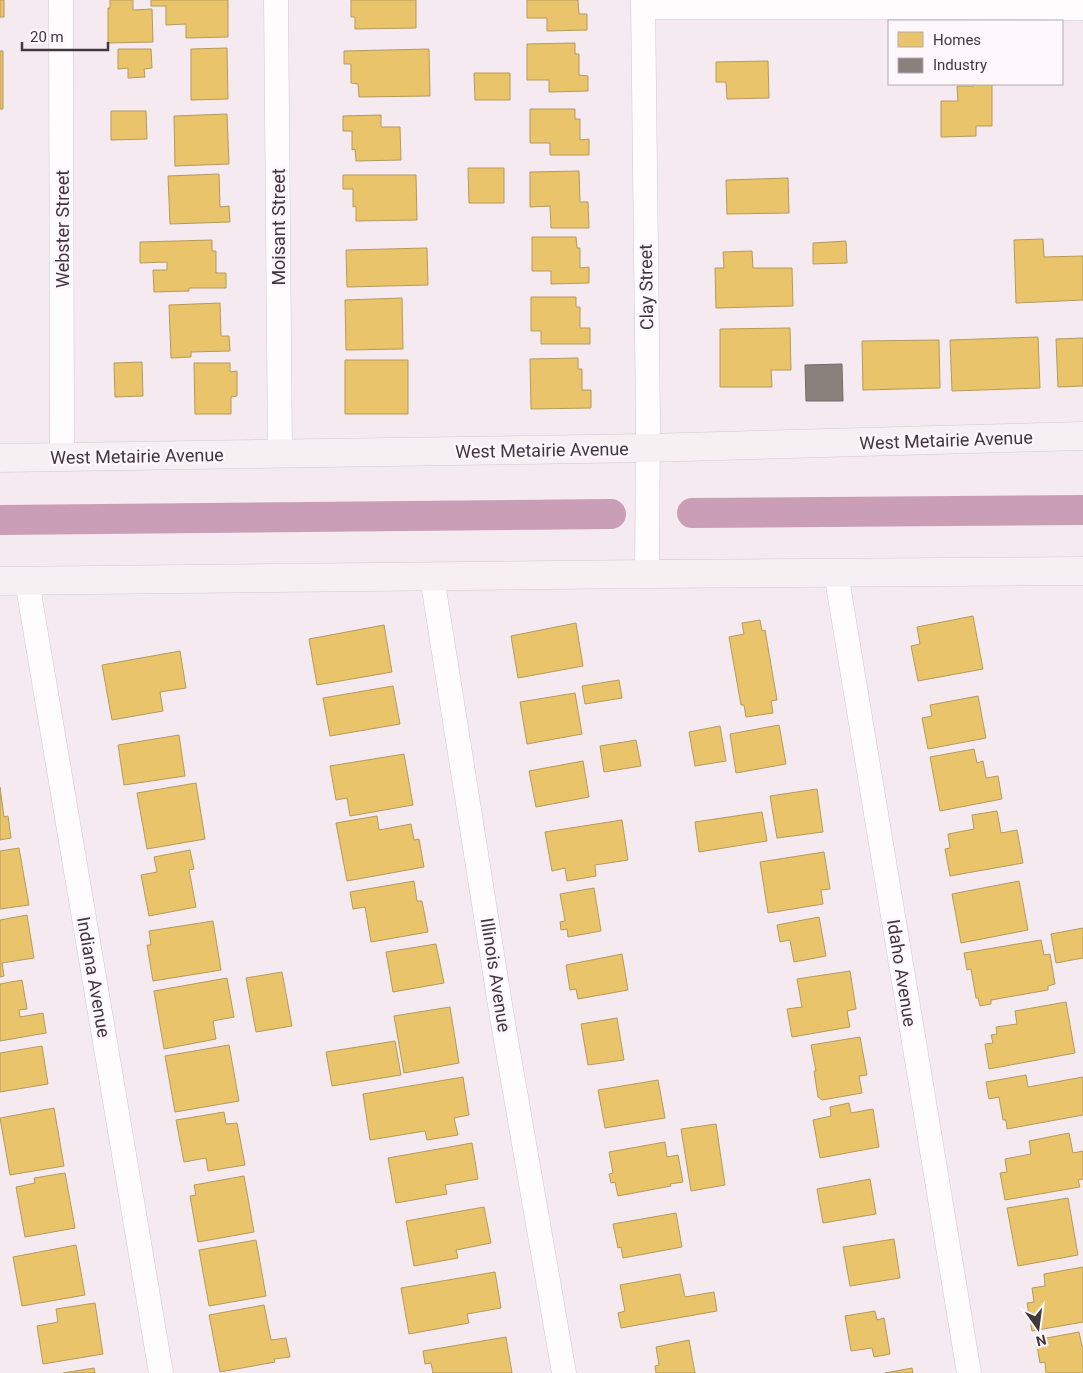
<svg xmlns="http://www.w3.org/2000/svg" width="1083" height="1373" font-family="Roboto,sans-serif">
  <rect width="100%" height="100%" fill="#f5eaf0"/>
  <!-- homes -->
  <path fill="#e9c46a" stroke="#b69a5c" d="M 0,0 L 4,0 L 4,17 L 0,17 Z
    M 110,0 L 133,0 L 133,10 L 152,9 L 153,42 L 108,43 L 108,8 L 110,8 Z
    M 151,0 L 228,0 L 228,37 L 186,38 L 186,24 L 166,25 L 166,6 L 151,6 Z
    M 351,0 L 416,0 L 416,28 L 355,29 L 355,17 L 351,17 Z
    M 527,0 L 578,0 L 579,14 L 587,14 L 587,30 L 547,31 L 547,18 L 527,18 Z
    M 575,43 L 575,54 L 579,54 L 579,75 L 588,76 L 588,91 L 549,92 L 549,80 L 527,80 L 527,44 Z
    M 227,48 L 228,99 L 191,100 L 191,49 Z
    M 118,49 L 151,49 L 152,68 L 144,69 L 145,77 L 128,78 L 128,68 L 118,69 Z
    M 429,49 L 430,96 L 359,97 L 358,84 L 351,83 L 351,64 L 344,64 L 344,51 Z
    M 0,51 L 3,51 L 3,109 L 0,109 Z
    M 768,61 L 769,98 L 727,99 L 726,82 L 716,82 L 716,62 Z
    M 474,73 L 510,73 L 510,100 L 475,100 Z
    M 974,84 L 992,84 L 992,126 L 976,126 L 976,136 L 941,137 L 941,101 L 958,101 L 957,86 L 974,86 Z
    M 530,109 L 575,109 L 575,119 L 580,119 L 580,140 L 589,139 L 589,155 L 550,155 L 550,143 L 530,143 Z
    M 111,111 L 146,111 L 147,139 L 111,140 Z
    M 227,114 L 229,164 L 175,166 L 174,116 Z
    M 381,115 L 381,127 L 400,127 L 401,160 L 356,161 L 355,149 L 352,150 L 352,131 L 343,131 L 343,116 Z
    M 468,168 L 504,168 L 504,203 L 469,203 Z
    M 579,171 L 580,202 L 588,202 L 589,228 L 551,228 L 550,206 L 530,207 L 530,172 Z
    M 219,174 L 220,207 L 229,206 L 230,222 L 170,224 L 168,176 Z
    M 343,175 L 416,175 L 417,220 L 356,221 L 356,206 L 353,207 L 353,189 L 343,189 Z
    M 788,178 L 789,213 L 727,214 L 726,180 Z
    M 532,237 L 576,237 L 577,248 L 580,248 L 580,268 L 589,267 L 589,283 L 551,284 L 551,271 L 532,271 Z
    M 1043,239 L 1044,257 L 1083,256 L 1083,300 L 1016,303 L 1014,240 Z
    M 212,240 L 212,251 L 216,251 L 216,273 L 226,273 L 226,288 L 189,288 L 189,291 L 154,292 L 153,270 L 167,270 L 167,262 L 140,263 L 140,242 Z
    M 846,241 L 847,263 L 813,264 L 813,243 Z
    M 427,248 L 428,285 L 347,287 L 346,250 Z
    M 752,251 L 753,268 L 792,268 L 793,306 L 716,308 L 715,268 L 724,268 L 723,252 Z
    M 531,297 L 576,297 L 576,307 L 580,307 L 580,328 L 590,328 L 590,344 L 541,344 L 541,331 L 531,331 Z
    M 402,298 L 403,349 L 346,350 L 345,300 Z
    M 220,303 L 221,336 L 229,336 L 230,351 L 191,352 L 191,357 L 171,358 L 169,305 Z
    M 790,328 L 791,370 L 771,370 L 772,387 L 720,387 L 720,329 Z
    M 1038,337 L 1040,388 L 952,391 L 950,340 Z
    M 1083,338 L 1083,386 L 1058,387 L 1056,339 Z
    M 939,340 L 940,388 L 863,390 L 862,341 Z
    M 578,358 L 578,369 L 582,369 L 582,390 L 591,390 L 591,408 L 531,409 L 530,359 Z
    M 345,360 L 408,360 L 408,414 L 345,414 Z
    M 142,362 L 143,396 L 115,397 L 114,363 Z
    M 194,363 L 230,363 L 230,372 L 237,371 L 237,396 L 231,397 L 231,414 L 195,414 Z
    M 973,616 L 983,669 L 918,681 L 911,646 L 920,644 L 917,627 Z
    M 760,620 L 762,631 L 765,630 L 777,700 L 771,701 L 773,713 L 746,717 L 744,705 L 741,705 L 729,637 L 744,634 L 742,623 Z
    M 576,623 L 583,666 L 518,678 L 511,636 Z
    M 384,625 L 392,672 L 317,685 L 309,639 Z
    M 180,651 L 186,688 L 160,692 L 163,711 L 112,720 L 102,665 Z
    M 619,680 L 622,698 L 585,704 L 582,686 Z
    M 393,686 L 400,724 L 330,736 L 323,698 Z
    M 575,693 L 582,734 L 527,744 L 520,702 Z
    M 978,696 L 986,738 L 928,749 L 922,718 L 932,716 L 930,705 Z
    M 779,725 L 786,764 L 736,773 L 730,734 Z
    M 720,726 L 726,761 L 695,766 L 689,732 Z
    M 179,735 L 185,776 L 124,785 L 118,745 Z
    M 636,740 L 641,766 L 604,772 L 600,746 Z
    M 974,749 L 977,763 L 983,761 L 986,778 L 998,776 L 1002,799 L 940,811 L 930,757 Z
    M 404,754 L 413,805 L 350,816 L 347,798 L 336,800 L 330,766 Z
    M 583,761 L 589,797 L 536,807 L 529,771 Z
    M 196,783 L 205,839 L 147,849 L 137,793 Z
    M 0,787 L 4,817 L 8,816 L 11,838 L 0,840 Z
    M 817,789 L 823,832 L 777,838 L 770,796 Z
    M 997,811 L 1001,833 L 1017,830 L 1023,863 L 950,876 L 945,849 L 950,848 L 948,834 L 974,829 L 972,815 Z
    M 762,812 L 767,841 L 699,852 L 695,822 Z
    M 377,816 L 379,830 L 411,824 L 414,840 L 419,839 L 424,867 L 347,881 L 336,823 Z
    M 622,820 L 628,860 L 595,865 L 596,876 L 567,881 L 565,868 L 552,871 L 545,832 Z
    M 19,848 L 29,905 L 0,909 L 0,851 Z
    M 190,850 L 194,869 L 189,870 L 196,907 L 149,916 L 141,875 L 157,872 L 154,857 Z
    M 824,852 L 830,889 L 821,890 L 823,904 L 768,913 L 760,862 Z
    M 414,881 L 417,901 L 422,901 L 428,932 L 371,942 L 365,907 L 353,909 L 350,892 Z
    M 1019,881 L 1028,930 L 961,943 L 952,894 Z
    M 594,888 L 601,931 L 568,937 L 567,929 L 561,930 L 560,922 L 565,921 L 560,894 Z
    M 27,915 L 34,958 L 2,963 L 4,976 L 0,977 L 0,920 Z
    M 819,917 L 826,956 L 794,962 L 790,940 L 780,942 L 777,925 Z
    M 213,921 L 221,970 L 153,981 L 147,945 L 151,945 L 149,931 Z
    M 1083,928 L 1083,958 L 1056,963 L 1051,934 Z
    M 1041,940 L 1044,955 L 1050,954 L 1055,984 L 1048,986 L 1048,990 L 991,1000 L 991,1004 L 980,1006 L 978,998 L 976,998 L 971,969 L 967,970 L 964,953 Z
    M 436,944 L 444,983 L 393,992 L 386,952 Z
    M 622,954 L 628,990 L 578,999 L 576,989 L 570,990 L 566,965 Z
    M 850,971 L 856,1009 L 847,1011 L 850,1027 L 792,1037 L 787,1009 L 802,1007 L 797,979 Z
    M 282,972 L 292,1026 L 256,1032 L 246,978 Z
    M 227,978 L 234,1017 L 213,1021 L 216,1039 L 164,1049 L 154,991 Z
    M 22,980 L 27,1009 L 19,1010 L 20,1017 L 43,1013 L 46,1033 L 0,1041 L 0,984 Z
    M 1066,1002 L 1075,1053 L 989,1069 L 985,1044 L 993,1043 L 991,1035 L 997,1034 L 996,1027 L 1017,1024 L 1015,1011 Z
    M 450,1007 L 459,1063 L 404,1073 L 394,1016 Z
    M 617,1018 L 624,1060 L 588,1065 L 581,1024 Z
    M 860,1037 L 867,1075 L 859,1076 L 862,1093 L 822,1100 L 818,1097 L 814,1071 L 816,1071 L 811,1045 Z
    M 395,1041 L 401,1075 L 332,1086 L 326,1052 Z
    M 229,1045 L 239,1101 L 175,1112 L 165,1056 Z
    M 42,1046 L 48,1084 L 0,1092 L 0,1053 Z
    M 1026,1075 L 1028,1087 L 1083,1077 L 1083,1115 L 1007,1129 L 1006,1120 L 1003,1120 L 999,1097 L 989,1099 L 986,1082 Z
    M 463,1077 L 469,1115 L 454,1118 L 458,1135 L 427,1140 L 425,1131 L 370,1140 L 363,1094 Z
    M 658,1080 L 665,1118 L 605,1128 L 598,1090 Z
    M 849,1103 L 851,1113 L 873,1109 L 879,1147 L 820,1158 L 813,1120 L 831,1116 L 830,1107 Z
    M 54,1108 L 64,1166 L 10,1175 L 0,1118 Z
    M 224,1112 L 226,1124 L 237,1123 L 245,1165 L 208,1171 L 206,1158 L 184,1162 L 176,1120 Z
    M 716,1124 L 725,1185 L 691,1191 L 681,1129 Z
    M 1069,1133 L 1073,1153 L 1083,1151 L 1083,1179 L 1078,1180 L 1080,1187 L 1005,1200 L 1000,1173 L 1007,1172 L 1005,1159 L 1031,1154 L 1029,1141 Z
    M 665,1142 L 667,1157 L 678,1155 L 683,1182 L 670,1184 L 671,1186 L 618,1196 L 615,1182 L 611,1183 L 609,1174 L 613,1173 L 609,1152 Z
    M 472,1143 L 478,1179 L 445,1185 L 447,1194 L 396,1203 L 388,1158 Z
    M 65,1173 L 75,1228 L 25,1237 L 16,1187 L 35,1183 L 34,1178 Z
    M 244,1176 L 254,1232 L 198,1242 L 190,1196 L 196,1195 L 194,1185 Z
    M 870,1179 L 876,1214 L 823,1223 L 817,1189 Z
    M 1068,1198 L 1078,1255 L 1018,1266 L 1007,1208 Z
    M 484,1207 L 491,1243 L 456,1250 L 458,1258 L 414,1266 L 406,1221 Z
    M 676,1213 L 682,1247 L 623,1258 L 621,1247 L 618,1248 L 613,1224 Z
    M 894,1239 L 900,1278 L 850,1286 L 843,1247 Z
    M 256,1240 L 266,1296 L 209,1306 L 199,1250 Z
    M 76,1245 L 85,1295 L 22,1306 L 13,1257 Z
    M 1083,1267 L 1083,1322 L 1032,1331 L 1027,1303 L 1034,1302 L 1032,1288 L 1045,1286 L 1044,1274 Z
    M 495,1272 L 501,1308 L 467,1314 L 469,1323 L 409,1334 L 401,1288 Z
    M 680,1274 L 685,1297 L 714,1292 L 717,1311 L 621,1328 L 618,1313 L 625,1311 L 620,1285 Z
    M 95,1303 L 103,1354 L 43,1364 L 37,1326 L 58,1322 L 56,1309 Z
    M 264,1305 L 271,1340 L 286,1338 L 290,1357 L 274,1359 L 275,1362 L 220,1372 L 209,1315 Z
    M 875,1311 L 877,1320 L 884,1318 L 890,1354 L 874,1357 L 872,1348 L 851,1351 L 845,1316 Z
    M 1079,1332 L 1082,1346 L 1083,1346 L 1083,1373 L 1046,1373 L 1045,1362 L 1040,1363 L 1036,1340 Z
    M 506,1337 L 512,1373 L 433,1373 L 431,1363 L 425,1364 L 423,1351 Z
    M 689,1340 L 695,1373 L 656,1373 L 655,1366 L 659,1365 L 656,1347 Z
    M 94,1368 L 95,1373 L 63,1373 Z
    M 912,1368 L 913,1373 L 885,1373 Z"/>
  <!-- industry -->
  <path fill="#8a817c" stroke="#746b69" d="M 842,364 L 843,401 L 806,401 L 805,365 Z"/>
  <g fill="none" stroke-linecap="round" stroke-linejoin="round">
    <!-- canal -->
    <path stroke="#cb9eb8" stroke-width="30" d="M 692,513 L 1083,510
      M 0,520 L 611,514"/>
    <!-- street casing -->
    <g stroke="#d0c8cc" stroke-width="25">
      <path id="street" d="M 61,0 L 62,457
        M 276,0 L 280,454
        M 643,0 L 648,421 L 647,574
        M 643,7 L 1083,8
        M 836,573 L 969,1373
        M 432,577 L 502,1017 L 564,1373
        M 27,581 L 161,1373"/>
    </g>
    <!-- secondary casing -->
    <g stroke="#d0c8cc" stroke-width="29">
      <path id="secondary" d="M 0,458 L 648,448 L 1083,436
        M 0,581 L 647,574 L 1083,571"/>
    </g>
    <!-- street -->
    <use href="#street" stroke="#fefcfd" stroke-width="24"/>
    <!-- secondary -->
    <use href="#secondary" stroke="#f6f0f3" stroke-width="28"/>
  </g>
  <g text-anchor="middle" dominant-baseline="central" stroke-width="5" stroke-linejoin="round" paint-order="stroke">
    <!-- street labels -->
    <g font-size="18" fill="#40383c" stroke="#fef7fb">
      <text transform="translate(278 227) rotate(-90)">Moisant Street</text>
      <text transform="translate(62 229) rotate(-90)">Webster Street</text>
      <text transform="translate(646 287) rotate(-91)">Clay Street</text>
      <text transform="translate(946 440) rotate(-2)">West Metairie Avenue</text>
      <text transform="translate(542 450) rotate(-1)">West Metairie Avenue</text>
      <text transform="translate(137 456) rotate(-1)">West Metairie Avenue</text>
      <text transform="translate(902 973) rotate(81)">Idaho Avenue</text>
      <text transform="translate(496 975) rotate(81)">Illinois Avenue</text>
      <text transform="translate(94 977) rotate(80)">Indiana Avenue</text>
    </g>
  </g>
  <!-- legend -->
  <rect x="888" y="20" width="175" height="65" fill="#fef7fb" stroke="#b2abaf"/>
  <rect x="898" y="32" width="25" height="15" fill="#e9c46a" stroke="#b2abaf"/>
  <text x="933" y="45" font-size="15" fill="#40383c">Homes</text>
  <rect x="898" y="58" width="25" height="15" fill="#8a817c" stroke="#b2abaf"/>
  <text x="933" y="70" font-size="15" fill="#40383c">Industry</text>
  <!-- north arrow -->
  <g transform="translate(1038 1328) rotate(166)" stroke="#fef7fb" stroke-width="4" paint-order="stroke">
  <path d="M0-4L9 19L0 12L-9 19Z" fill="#40383c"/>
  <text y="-8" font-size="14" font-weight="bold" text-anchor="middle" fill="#40383c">N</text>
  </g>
  <!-- scale -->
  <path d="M22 42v8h86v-8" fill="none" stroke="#40383c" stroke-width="2.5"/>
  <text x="30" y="42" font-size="15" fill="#40383c" stroke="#fef7fb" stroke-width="4" paint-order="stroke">20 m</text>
</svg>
